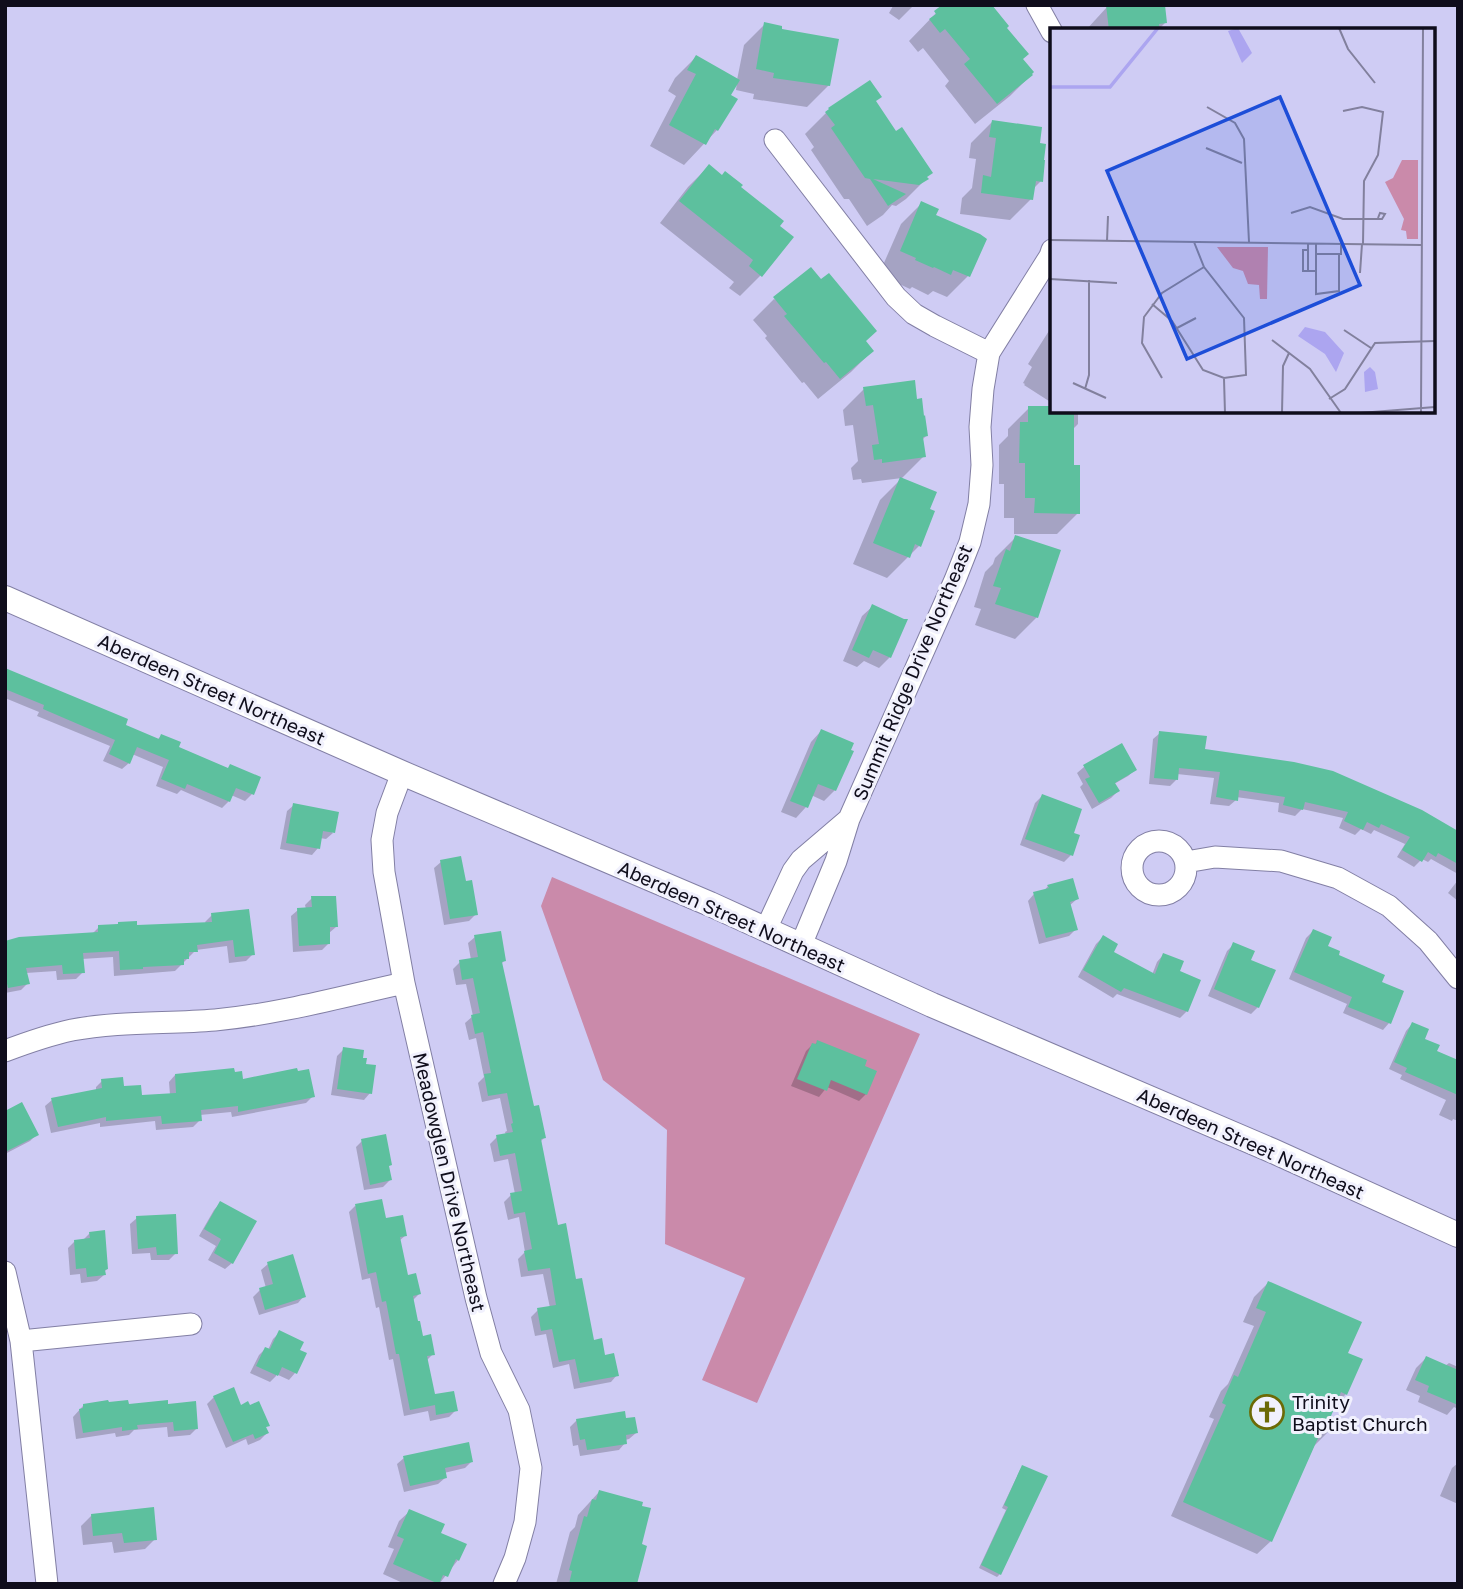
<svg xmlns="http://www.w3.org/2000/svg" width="1463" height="1589" font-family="'Golos Text',sans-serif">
  <rect width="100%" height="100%" fill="#cfccf4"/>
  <!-- green -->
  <path fill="#ca8aaa" d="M 552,877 L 920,1034 L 757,1403 L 702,1380 L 745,1278 L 665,1244 L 667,1130 L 603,1080 L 541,906 Z"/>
  <!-- shadow -->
  <path fill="#0003" d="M 891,5 L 914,5 L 899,20 L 889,13 L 893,6 Z
    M 1107,7 L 1166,22 L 1158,30 L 1086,30 Z
    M 938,11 L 1005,28 L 1031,75 L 1010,96 L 975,124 L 945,86 L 949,81 L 923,48 L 918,52 L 909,41 Z
    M 765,24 L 829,85 L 807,107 L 753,99 L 754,94 L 736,90 L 737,82 L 728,96 L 717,130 L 684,165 L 650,146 L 676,96 L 668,91 L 675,78 L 696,57 L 737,80 L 744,45 Z
    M 874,102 L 927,178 L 906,199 L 896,206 L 892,205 L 883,215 L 867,226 L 849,199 L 844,199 L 811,150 L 814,147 L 805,134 L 829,110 Z
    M 992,122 L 1038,144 L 1041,181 L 1033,189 L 1031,199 L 1010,220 L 960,214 L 962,198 L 972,188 L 976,159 L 969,158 L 971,143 Z
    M 709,166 L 761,275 L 740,296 L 729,288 L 734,282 L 660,223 L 688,187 Z
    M 922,203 L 933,216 L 985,240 L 968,276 L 947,297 L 933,291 L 928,295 L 912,287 L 910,289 L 895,282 L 896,279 L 880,272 L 901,224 Z
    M 774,299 L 864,342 L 872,351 L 851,372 L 818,399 L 804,382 L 802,383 L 765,338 L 767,336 L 753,320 Z
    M 1052,326 L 1052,403 L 1024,385 L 1025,384 L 1023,383 L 1032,367 L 1028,364 Z
    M 864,389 L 916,401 L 926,436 L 922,440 L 924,456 L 901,479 L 919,546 L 887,578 L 853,564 L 880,500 L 902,478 L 862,483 L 861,479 L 853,480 L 851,468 L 858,461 L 853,425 L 845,426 L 843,410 Z
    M 1029,408 L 1052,411 L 1078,411 L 1078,424 L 1072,430 L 1072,467 L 1078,513 L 1057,534 L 1014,534 L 1014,518 L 1004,518 L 1004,484 L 999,484 L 999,445 L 1008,436 L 1008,429 Z
    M 1016,537 L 1037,617 L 1015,639 L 975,625 L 981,609 L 974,607 L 985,572 L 993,564 L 995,558 Z
    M 873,606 L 890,657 L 879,668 L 864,661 L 857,667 L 843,661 L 862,616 Z
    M 5,670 L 157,740 L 161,736 L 177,748 L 252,794 L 245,801 L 231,795 L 229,801 L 222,808 L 181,790 L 177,794 L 156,786 L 163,767 L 132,754 L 129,763 L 122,769 L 103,761 L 110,746 L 37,716 L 39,712 L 5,698 Z
    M 821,731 L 835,790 L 824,801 L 811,795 L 806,807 L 796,818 L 781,812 L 811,742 Z
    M 1160,733 L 1203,751 L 1458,833 L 1458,874 L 1431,859 L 1428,862 L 1422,859 L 1414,867 L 1397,857 L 1405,844 L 1374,830 L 1371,834 L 1361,829 L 1355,835 L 1339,828 L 1343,818 L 1302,809 L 1295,816 L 1278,812 L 1279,803 L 1236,797 L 1236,800 L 1229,806 L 1210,804 L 1214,778 L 1177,774 L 1176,780 L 1170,786 L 1149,784 L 1153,739 Z
    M 1084,767 L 1135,770 L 1128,776 L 1114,784 L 1118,791 L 1111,798 L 1092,809 L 1080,787 L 1083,784 L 1077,773 Z
    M 1042,796 L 1071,834 L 1071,855 L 1064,862 L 1020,845 L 1035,803 Z
    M 294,805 L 333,833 L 326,839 L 320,838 L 318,848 L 312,855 L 280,849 L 287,811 Z
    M 441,862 L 464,883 L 476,914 L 469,921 L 444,925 L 434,868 Z
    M 1458,880 L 1458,901 L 1448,893 Z
    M 1048,886 L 1077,899 L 1069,906 L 1076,929 L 1069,936 L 1039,944 L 1028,901 L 1034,894 L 1043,892 Z
    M 312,898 L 336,927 L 329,933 L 328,944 L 322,950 L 293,952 L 291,916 L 298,910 L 306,909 L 305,905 Z
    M 212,915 L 253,954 L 246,961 L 229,963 L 227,946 L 196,950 L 175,971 L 114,976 L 113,957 L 82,959 L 83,972 L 76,979 L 57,980 L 56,971 L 26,973 L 28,983 L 21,990 L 5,993 L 5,942 L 92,934 L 99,927 L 206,924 L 205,922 Z
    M 1313,931 L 1326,947 L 1336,956 L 1380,983 L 1402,992 L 1389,1023 L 1383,1030 L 1343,1013 L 1347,1004 L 1289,979 L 1306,938 Z
    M 475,937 L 504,961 L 501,964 L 532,1108 L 544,1138 L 540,1142 L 557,1227 L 592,1342 L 617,1375 L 611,1382 L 574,1389 L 569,1364 L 553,1368 L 546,1334 L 535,1336 L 531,1317 L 538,1310 L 550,1308 L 543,1274 L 521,1277 L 518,1259 L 525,1252 L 519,1217 L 508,1220 L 504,1202 L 511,1195 L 515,1194 L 508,1159 L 494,1162 L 490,1144 L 497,1137 L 506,1135 L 505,1132 L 507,1131 L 500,1098 L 482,1102 L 478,1083 L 484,1077 L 476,1038 L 469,1040 L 465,1023 L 473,1016 L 466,984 L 456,985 L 453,969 L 460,962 L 471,960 L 468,943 Z
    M 1103,937 L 1112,953 L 1152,975 L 1157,962 L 1163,955 L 1177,972 L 1187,1011 L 1180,1018 L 1117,994 L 1113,998 L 1078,977 L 1096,944 Z
    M 1234,944 L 1249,961 L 1258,1007 L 1251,1014 L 1208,996 L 1227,951 Z
    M 1412,1024 L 1423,1040 L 1458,1073 L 1458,1121 L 1453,1119 L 1452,1121 L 1439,1115 L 1446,1100 L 1400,1079 L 1402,1075 L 1389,1069 L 1406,1031 Z
    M 818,1042 L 866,1094 L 859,1101 L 827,1087 L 819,1097 L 791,1086 L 806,1051 L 812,1045 L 814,1045 Z
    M 344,1049 L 361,1059 L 370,1093 L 364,1100 L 331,1095 L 337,1056 Z
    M 175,1075 L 241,1081 L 313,1096 L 306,1103 L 232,1117 L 231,1112 L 200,1115 L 200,1120 L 193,1127 L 156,1130 L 155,1121 L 100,1127 L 100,1123 L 51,1133 L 45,1106 L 52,1100 L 96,1091 L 96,1087 L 102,1081 L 140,1097 L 170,1095 L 169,1082 Z
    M 5,1113 L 37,1134 L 30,1141 L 5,1154 Z
    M 362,1141 L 387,1167 L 390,1180 L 383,1187 L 364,1190 L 356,1147 Z
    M 220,1203 L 232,1263 L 225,1269 L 208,1260 L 216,1246 L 199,1236 L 214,1210 Z
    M 355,1206 L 385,1220 L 406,1235 L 399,1241 L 407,1277 L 419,1294 L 412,1301 L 422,1338 L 433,1354 L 426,1361 L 433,1396 L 456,1410 L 449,1417 L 430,1421 L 428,1411 L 404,1416 L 393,1359 L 389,1360 L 379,1307 L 376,1308 L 370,1278 L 362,1280 L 349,1212 Z
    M 137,1218 L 176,1253 L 169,1260 L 151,1260 L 150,1253 L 132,1254 L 130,1224 Z
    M 90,1233 L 107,1269 L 104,1272 L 104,1275 L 97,1281 L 81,1283 L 80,1274 L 70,1275 L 68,1248 L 74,1242 L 82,1241 Z
    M 268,1264 L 304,1296 L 298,1303 L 259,1315 L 253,1297 L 260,1290 L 266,1288 L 261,1270 Z
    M 1268,1283 L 1346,1354 L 1346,1394 L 1334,1406 L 1329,1416 L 1328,1432 L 1314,1446 L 1271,1541 L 1257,1554 L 1171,1516 L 1214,1419 L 1209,1417 L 1221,1391 L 1228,1384 L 1254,1326 L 1243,1322 L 1254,1297 Z
    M 279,1333 L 295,1373 L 289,1380 L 276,1374 L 276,1376 L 270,1382 L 250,1373 L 259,1355 L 265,1349 L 268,1350 L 273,1339 Z
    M 1426,1358 L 1445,1366 L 1449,1363 L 1458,1367 L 1458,1409 L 1454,1407 L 1447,1415 L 1418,1402 L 1420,1396 L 1406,1390 L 1416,1368 Z
    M 214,1397 L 240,1407 L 268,1425 L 265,1428 L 267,1433 L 260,1440 L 248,1445 L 246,1439 L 226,1448 L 207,1404 Z
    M 83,1406 L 166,1406 L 197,1428 L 190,1435 L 168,1437 L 167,1427 L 134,1430 L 129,1435 L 116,1437 L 115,1433 L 76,1439 L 73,1417 Z
    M 577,1420 L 625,1420 L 636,1433 L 629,1439 L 625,1440 L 625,1443 L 619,1450 L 580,1456 L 578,1445 L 573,1446 L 570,1427 Z
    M 404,1458 L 472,1461 L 465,1468 L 444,1473 L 445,1478 L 438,1484 L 404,1492 L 397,1464 Z
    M 1458,1463 L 1458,1504 L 1440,1496 L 1452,1468 Z
    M 1022,1467 L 1000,1574 L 997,1577 L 979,1568 L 1006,1510 L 1002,1508 L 1020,1470 Z
    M 599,1492 L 639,1546 L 635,1584 L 556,1584 L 570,1532 L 575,1527 L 578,1515 Z
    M 410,1511 L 439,1533 L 458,1560 L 439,1584 L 405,1584 L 383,1574 L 394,1549 L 388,1547 L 399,1521 Z
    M 92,1515 L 155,1539 L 145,1549 L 114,1553 L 112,1542 L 83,1545 L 81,1526 Z"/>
  <!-- building -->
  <path fill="#5dc09e" d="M 942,5 L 992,5 L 1009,26 L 1007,28 L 1029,54 L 1023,59 L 1034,72 L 1032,74 L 1033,75 L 997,104 L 964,64 L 970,59 L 945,29 L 940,33 L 929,19 L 936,14 L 934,11 Z
    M 1106,5 L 1165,5 L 1167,23 L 1159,24 L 1160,30 L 1109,30 Z
    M 764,22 L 782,26 L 782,29 L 839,39 L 830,86 L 773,78 L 774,73 L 756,69 Z
    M 696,55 L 740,80 L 731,95 L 738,99 L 718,131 L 715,129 L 706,145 L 669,125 L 696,74 L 687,70 Z
    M 870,80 L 882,97 L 876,101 L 896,131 L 902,127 L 933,173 L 927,177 L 929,179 L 919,185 L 873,179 L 906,194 L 888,206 L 870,179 L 865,178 L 831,128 L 835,125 L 825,112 L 829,109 L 828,108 Z
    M 992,120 L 1042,127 L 1040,143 L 1046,144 L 1044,160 L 1045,160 L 1043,182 L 1036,181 L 1033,200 L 981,193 L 983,175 L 991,177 L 996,138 L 989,137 Z
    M 709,164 L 722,175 L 725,171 L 743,185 L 741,187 L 784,221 L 780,226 L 794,237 L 762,277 L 749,266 L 753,260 L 679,201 Z
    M 921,201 L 939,209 L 936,215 L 980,234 L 987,239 L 970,277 L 953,270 L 951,275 L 934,267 L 933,268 L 915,260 L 916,258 L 900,251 Z
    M 811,267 L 821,279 L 829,273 L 877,331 L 866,341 L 874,351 L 840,379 L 826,362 L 824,363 L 784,316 L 787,314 L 773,297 Z
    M 915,380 L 917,399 L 922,398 L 924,416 L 925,415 L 928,436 L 923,437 L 926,457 L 882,463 L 882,459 L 874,460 L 872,445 L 879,444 L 873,405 L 866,406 L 863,387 Z
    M 1028,406 L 1052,406 L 1052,411 L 1074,411 L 1074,465 L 1080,465 L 1080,514 L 1034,513 L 1035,498 L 1025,498 L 1025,463 L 1019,463 L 1020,422 L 1028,422 Z
    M 900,477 L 937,492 L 930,509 L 935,511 L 921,547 L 915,544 L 910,558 L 873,543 Z
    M 1015,535 L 1061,550 L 1038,618 L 995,604 L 1001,588 L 993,586 L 1006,549 L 1010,551 Z
    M 872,604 L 904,619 L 908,619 L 891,658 L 873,650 L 869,658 L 852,650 Z
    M 5,668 L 128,719 L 126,725 L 159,739 L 161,734 L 181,742 L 179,747 L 228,768 L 230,764 L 261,777 L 254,795 L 236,788 L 230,802 L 187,784 L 185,789 L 161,779 L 169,760 L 137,747 L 130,764 L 109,754 L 115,740 L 43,709 L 44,705 L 5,689 Z
    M 821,729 L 854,743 L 851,750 L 854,751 L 836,791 L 818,784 L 808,808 L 790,801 Z
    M 1159,731 L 1207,736 L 1205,749 L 1294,762 L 1333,771 L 1422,810 L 1458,831 L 1458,864 L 1438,853 L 1436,857 L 1428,852 L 1422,862 L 1402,850 L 1410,837 L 1381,824 L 1379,828 L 1367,822 L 1363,830 L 1344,821 L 1348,812 L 1305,802 L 1303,810 L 1283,805 L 1285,797 L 1239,790 L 1238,801 L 1216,797 L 1220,772 L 1179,768 L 1178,780 L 1154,778 Z
    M 1122,743 L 1137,770 L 1115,783 L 1120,791 L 1099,803 L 1085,779 L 1090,777 L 1083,765 Z
    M 1042,794 L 1082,809 L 1074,833 L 1080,835 L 1073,856 L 1025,839 Z
    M 293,803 L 339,812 L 335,833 L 323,831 L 320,849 L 286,843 Z
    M 461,856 L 466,881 L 472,880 L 478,915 L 450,919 L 440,860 Z
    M 1073,878 L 1079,899 L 1070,902 L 1078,930 L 1046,938 L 1033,892 L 1049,888 L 1047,885 Z
    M 311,896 L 336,896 L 338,927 L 330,927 L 330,944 L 299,946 L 297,908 L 312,907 Z
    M 249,909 L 255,955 L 235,957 L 233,940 L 197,945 L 198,952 L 189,952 L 189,959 L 184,959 L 184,965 L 143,967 L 143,969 L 120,970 L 119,951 L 83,953 L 85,973 L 63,974 L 62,965 L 26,968 L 30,984 L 8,988 L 5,975 L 5,941 L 19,937 L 98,932 L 98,925 L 118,924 L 118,922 L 137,921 L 137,925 L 212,922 L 211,913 Z
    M 1313,929 L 1332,937 L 1328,946 L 1340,951 L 1339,955 L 1385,975 L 1382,982 L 1404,991 L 1391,1024 L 1348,1007 L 1352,997 L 1294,972 Z
    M 501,931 L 506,961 L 502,962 L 521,1048 L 534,1106 L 539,1105 L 546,1138 L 541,1139 L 558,1225 L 566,1223 L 576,1279 L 582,1278 L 594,1340 L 602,1338 L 605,1355 L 614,1353 L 619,1376 L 580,1383 L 575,1359 L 559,1362 L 552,1329 L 541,1331 L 537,1308 L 556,1305 L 550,1268 L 528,1271 L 524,1251 L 532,1249 L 525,1212 L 514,1214 L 510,1193 L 522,1191 L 515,1153 L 500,1156 L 496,1135 L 513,1132 L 511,1124 L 513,1123 L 507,1093 L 488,1096 L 484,1074 L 491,1073 L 483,1032 L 475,1034 L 471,1015 L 480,1013 L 473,978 L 462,980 L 459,960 L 478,957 L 474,935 Z
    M 1103,935 L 1118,944 L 1114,952 L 1155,974 L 1163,953 L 1184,961 L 1180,971 L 1201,980 L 1188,1012 L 1124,988 L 1121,992 L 1083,970 Z
    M 1233,942 L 1255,951 L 1251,960 L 1276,970 L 1259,1008 L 1214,989 Z
    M 1412,1022 L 1429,1029 L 1425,1039 L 1440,1045 L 1437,1051 L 1458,1060 L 1458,1095 L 1405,1072 L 1407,1068 L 1394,1062 Z
    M 817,1040 L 867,1060 L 865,1066 L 877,1071 L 867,1095 L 831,1080 L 827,1091 L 797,1079 L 812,1043 L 816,1044 Z
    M 343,1047 L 364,1050 L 363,1058 L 367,1058 L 366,1064 L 376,1065 L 372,1094 L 337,1089 Z
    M 234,1068 L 235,1072 L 242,1071 L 243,1079 L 297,1068 L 298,1071 L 309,1069 L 315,1097 L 238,1112 L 238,1106 L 201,1110 L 202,1121 L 162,1124 L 161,1116 L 106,1121 L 106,1117 L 58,1127 L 51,1098 L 102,1088 L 101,1079 L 123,1077 L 124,1086 L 141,1085 L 142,1095 L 176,1093 L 175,1074 Z
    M 22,1102 L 39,1135 L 5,1152 L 5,1111 Z
    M 386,1134 L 392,1165 L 389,1166 L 392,1180 L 370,1185 L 361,1139 Z
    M 382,1199 L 386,1218 L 403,1215 L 407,1236 L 400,1237 L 408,1275 L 416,1273 L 421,1294 L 413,1296 L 418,1321 L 420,1321 L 423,1336 L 431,1334 L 435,1355 L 427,1356 L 435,1394 L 454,1391 L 458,1411 L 436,1415 L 435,1405 L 410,1410 L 399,1354 L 396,1354 L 386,1301 L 382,1302 L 376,1272 L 368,1274 L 355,1204 Z
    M 220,1201 L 257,1221 L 233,1264 L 214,1253 L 221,1239 L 204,1229 Z
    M 176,1214 L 178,1254 L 157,1255 L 156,1247 L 138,1249 L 136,1216 Z
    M 105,1230 L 108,1269 L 105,1270 L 106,1275 L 87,1277 L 86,1268 L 76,1269 L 74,1240 L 90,1238 L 89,1232 Z
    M 293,1254 L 306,1297 L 265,1310 L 259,1288 L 273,1284 L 267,1262 Z
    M 1268,1281 L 1362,1322 L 1348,1353 L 1363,1359 L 1347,1395 L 1341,1392 L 1331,1416 L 1335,1421 L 1330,1433 L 1322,1429 L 1272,1542 L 1183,1502 L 1226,1405 L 1222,1403 L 1234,1375 L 1238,1377 L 1266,1312 L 1256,1308 Z
    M 279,1330 L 304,1342 L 300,1350 L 307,1353 L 297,1374 L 282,1367 L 278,1376 L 256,1366 L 265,1347 L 270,1349 Z
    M 1426,1356 L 1458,1370 L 1458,1405 L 1427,1392 L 1429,1386 L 1415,1380 Z
    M 234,1387 L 241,1405 L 248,1401 L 250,1405 L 259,1401 L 270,1426 L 266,1427 L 269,1433 L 255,1439 L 253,1434 L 233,1442 L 213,1396 Z
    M 108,1400 L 109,1402 L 128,1400 L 129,1404 L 168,1400 L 168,1404 L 196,1401 L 198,1429 L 174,1431 L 173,1422 L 137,1425 L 138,1429 L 122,1431 L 122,1427 L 83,1433 L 79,1409 L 83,1408 L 83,1404 Z
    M 625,1411 L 626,1418 L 635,1417 L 638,1433 L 626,1435 L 627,1444 L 587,1450 L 585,1439 L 580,1440 L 576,1419 Z
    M 469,1442 L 473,1462 L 445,1468 L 447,1478 L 410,1486 L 403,1456 Z
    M 1022,1465 L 1048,1476 L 1001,1575 L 981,1565 L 1008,1507 L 1004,1505 Z
    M 599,1490 L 643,1502 L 642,1506 L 651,1508 L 642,1544 L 647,1546 L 637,1584 L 569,1584 L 572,1571 L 569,1570 L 584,1516 L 587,1517 L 592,1499 L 596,1500 Z
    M 154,1507 L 157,1540 L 124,1543 L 122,1533 L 93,1536 L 91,1514 Z
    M 409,1509 L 445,1524 L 441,1533 L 467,1544 L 459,1561 L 456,1559 L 448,1577 L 443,1575 L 439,1584 L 393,1564 L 404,1539 L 397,1536 Z"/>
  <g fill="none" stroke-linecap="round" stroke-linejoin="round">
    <!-- minor casing -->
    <g stroke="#827fa4" stroke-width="23">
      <path id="minor" d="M 1037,5 L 1052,32
        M 775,140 L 896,297 L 914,314 L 935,326 L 989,353
        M 402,773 L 387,813 L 382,840 L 384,872 L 404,983 L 476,1298 L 491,1353 L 519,1410 L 531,1468 L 525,1522 L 515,1558 L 504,1584
        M1132 868a27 27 0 1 1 54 0a27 27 0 1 1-54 0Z
        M 1186,862 L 1215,857 L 1281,861 L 1338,878 L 1389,906 L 1428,941 L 1458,978
        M 766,929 L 793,871 L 801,860 L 849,819
        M 801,945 L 836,861 L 849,819 L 955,580 L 970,542 L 979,504 L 982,465 L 980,427 L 983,389 L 989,353 L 1050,256 L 1052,250
        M 5,1051 C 26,1043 49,1035 72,1030 C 119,1021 168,1024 215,1020 C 279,1014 341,997 404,983
        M 5,1272 L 21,1341 L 47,1584
        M 21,1341 L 191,1324"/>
    </g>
    <!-- tertiary casing -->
    <g stroke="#827fa4" stroke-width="26">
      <path id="tertiary" d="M 5,598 L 402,773 L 710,904 L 932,1005 L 1273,1151 L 1458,1235"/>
    </g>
    <!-- minor -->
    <use href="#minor" stroke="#fff" stroke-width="21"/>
    <!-- tertiary -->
    <use href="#tertiary" stroke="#fff" stroke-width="24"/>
  </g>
  <!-- icons -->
  <defs>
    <g id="church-ring" transform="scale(1.75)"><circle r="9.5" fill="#f1f1fd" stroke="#6c6a06" stroke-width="1.5"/><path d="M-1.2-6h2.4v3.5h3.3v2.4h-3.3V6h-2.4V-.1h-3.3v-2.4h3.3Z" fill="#6c6a06"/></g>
  </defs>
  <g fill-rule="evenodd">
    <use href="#church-ring" x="1267" y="1412"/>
  </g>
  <g text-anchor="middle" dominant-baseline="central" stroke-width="6" stroke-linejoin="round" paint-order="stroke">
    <!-- street labels -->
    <g font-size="19" fill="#0f0d1b" stroke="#f1f1fd">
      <text transform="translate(912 672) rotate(-67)">Summit Ridge Drive Northeast</text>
      <text transform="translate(212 689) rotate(24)">Aberdeen Street Northeast</text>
      <text transform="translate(732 916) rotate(24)">Aberdeen Street Northeast</text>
      <text transform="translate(1251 1143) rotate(24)">Aberdeen Street Northeast</text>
      <text transform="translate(450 1182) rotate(77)">Meadowglen Drive Northeast</text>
    </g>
    <!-- poi labels -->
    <g font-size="19" fill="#0f0d1b" stroke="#f1f1fd" text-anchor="start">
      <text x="1292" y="1401">Trinity<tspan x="1292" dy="22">Baptist Church</tspan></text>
    </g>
  </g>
  <!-- overview -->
  <g transform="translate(1050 28)">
    <rect width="385" height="385" fill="#cfccf4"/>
    <path d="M 352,132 L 368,132 L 368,211 L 357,211 L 356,203 L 351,202 L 354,191 L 335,154 L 343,150 ZM 167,219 L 218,219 L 217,271 L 210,271 L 209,257 L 198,256 L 193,243 L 183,240 Z" fill="#ca8aaa"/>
    <path d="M 188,0 L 202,25 L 192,35 L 178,3 ZM 255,299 L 275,304 L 294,325 L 286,344 L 275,326 L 248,308 ZM 320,339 L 325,344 L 328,361 L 315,364 L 314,344 Z" fill="#aca5f0"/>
    <path fill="none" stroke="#aca5f0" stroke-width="3.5" d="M 0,59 L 60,59 L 108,0"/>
    <path fill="none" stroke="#82809d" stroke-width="2" d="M 289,0 L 298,21 L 325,55M 157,79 L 185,95 L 194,111 L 199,214M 293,83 L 312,79 L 333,84 L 328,127 L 314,153 L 313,216M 156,120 L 192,135M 241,185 L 260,179 L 293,191 L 332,191 L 335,186 L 330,185 L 328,190M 0,212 L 371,217M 57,213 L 58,188M 266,215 L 266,266 L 289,263 L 289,226M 258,222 L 253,222 L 253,243 L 265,243M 266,226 L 291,226 L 291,215M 258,243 L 258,215M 310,245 L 312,216M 0,251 L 67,255M 102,276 L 122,293 L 153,342 L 174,350 L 196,347 L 194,290 L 154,239 L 144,214M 127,300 L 146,290M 294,302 L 321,320M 222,312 L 260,341 L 291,385M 112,350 L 92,315 L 94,289 L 112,265 L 154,239M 174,351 L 175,385M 23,355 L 56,370M 35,361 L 39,347 L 39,252M 279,371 L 295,361 L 325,315 L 385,313M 232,385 L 233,338 L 239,325M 310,385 L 385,379M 371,385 L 373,0"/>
    <path fill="#1d4ed8" fill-opacity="0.15" stroke="#1d4ed8" stroke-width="3.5" d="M 230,69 L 310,257 L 137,331 L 57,143 Z"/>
    <rect width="385" height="385" fill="none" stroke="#0f0d1b" stroke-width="3.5"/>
  </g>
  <!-- border -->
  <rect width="1463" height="1589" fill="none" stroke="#0f0d1b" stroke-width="14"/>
</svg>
